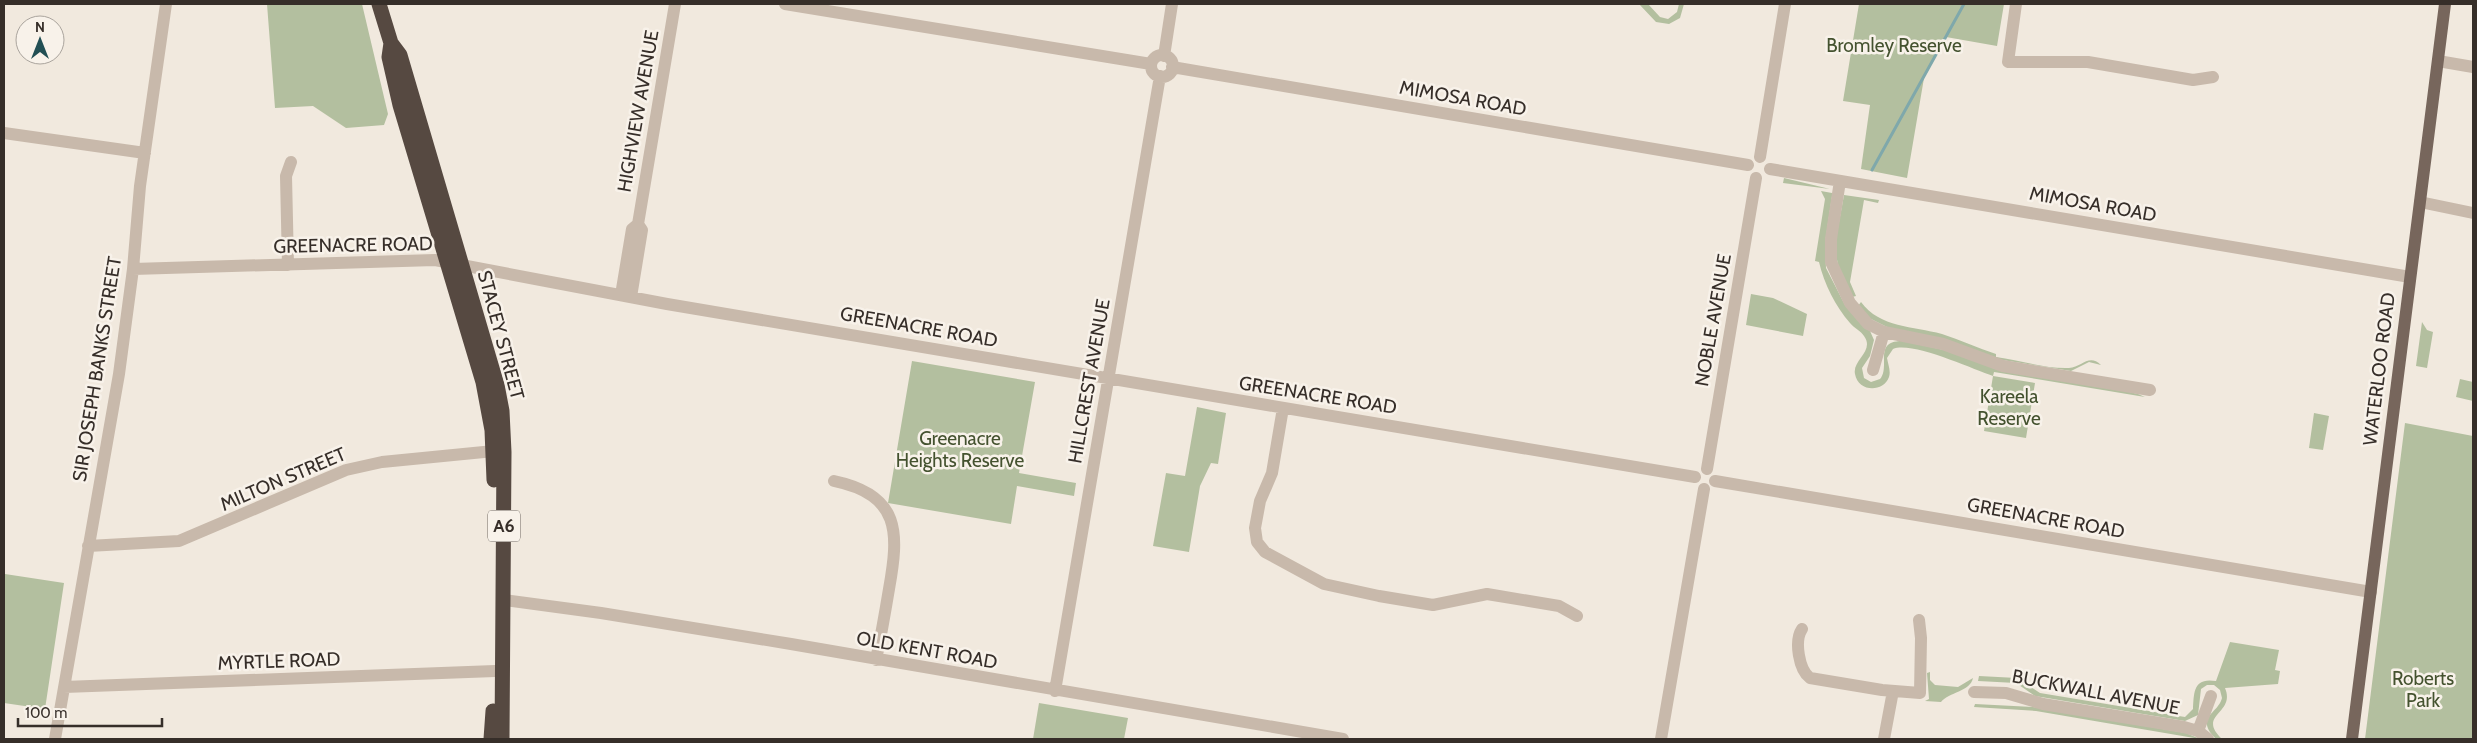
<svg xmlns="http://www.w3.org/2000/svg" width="2477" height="743" font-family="Cabin,sans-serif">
  <rect width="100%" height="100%" fill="#f1e9de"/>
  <!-- green -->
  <path fill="#b3bf9f" d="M 267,4 L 362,4 L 388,114 L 384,125 L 346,128 L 313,106 L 275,108 Z
    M 1639,4 L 1648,4 L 1660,17 L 1668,19 L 1677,12 L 1679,4 L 1684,4 L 1680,18 L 1669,24 L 1656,22 Z
    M 1859,4 L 2004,4 L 1997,46 L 1946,37 L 1924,78 L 1907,178 L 1861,169 L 1870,105 L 1843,101 Z
    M 1784,178 L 1830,189 L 1783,183 Z
    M 1821,191 L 1832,193 L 1832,196 L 1825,243 L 1826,268 L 1845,305 L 1870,331 L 1874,340 L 1870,356 L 1862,368 L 1864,378 L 1871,382 L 1880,379 C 1891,366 1872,340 1904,341 L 2138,394 L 2145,397 L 1994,372 L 1993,376 L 2035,383 L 2026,438 L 1984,431 L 1993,376 C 1972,369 1912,341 1893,349 L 1887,358 C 1888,364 1891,371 1889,377 C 1883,393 1858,392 1855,374 C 1852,360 1875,351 1864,336 C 1861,331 1854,328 1850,323 C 1836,307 1824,284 1819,262 L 1815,261 L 1825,199 Z
    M 1844,195 L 1879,200 L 1878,203 L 1864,200 L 1850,282 L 1856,296 L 1852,297 L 1838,267 L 1835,244 Z
    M 1751,294 L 1773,298 L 1807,314 L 1803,336 L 1746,325 Z
    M 1861,302 C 1880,328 1913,326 1942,334 C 1960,340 1978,348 1996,354 L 1996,357 C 2019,360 2046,369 2069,368 C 2082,367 2089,353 2101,365 L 2089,362 L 2071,371 L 2002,360 L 1889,328 L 1869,318 L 1858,306 Z
    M 2422,322 L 2427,330 L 2433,332 L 2427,368 L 2416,366 Z
    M 912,361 L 1035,382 L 1019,473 L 1076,483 L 1074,496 L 1017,486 L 1011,524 L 888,503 Z
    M 2460,379 L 2473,382 L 2473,401 L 2456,397 Z
    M 1197,407 L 1226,413 L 1218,464 L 1211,463 L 1200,486 L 1189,552 L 1153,546 L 1166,473 L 1185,476 Z
    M 2314,413 L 2329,416 L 2323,450 L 2309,448 Z
    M 2405,423 L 2473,436 L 2473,739 L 2365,739 Z
    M 5,574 L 64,583 L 45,709 L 4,703 Z
    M 2230,642 L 2279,650 L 2275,670 L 2280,671 L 2278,684 L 2225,688 C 2236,714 2196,714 2222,739 L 2216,739 C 2194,717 2218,714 2222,698 L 2220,690 L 2214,685 L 2207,685 L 2201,689 L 2198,715 L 2185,721 L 2035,696 L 2016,683 L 1978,681 L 1979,676 L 2017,678 L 2040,693 L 2185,717 L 2193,709 C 2194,693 2193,677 2216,681 Z
    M 1930,672 L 1930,680 L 1935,685 L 1958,687 L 1973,678 C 1970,692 1949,692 1941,702 L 1925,701 L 1929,699 L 1927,673 Z
    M 1039,703 L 1128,718 L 1124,739 L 1033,739 Z
    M 1975,704 L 2033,707 L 2186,733 L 2200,739 L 2036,711 L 1974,707 Z"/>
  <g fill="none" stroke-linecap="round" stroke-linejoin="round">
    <!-- stream -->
    <path stroke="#7fa8ab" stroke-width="3" d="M 1872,170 L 1964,4"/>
    <!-- minor -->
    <path stroke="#c8b9ab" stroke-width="12" d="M 785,4 L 1151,64
      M 2016,4 L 2008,62 L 2088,62 L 2193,80 L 2213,77
      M1151 66a11 11 0 1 1 22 0a11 11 0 1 1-22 0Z
      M 1164,56 L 1172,4
      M 2438,61 L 2473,67
      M 1172,67 L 1748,165
      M 4,133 L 145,153
      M 1760,157 L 1785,4
      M 1770,169 L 2410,277
      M 1840,181 L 1831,239 L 1831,262 L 1850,303 L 1868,324 L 1884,332 L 1943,344 L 2003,366 L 2150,390
      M 2420,202 L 2473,213
      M 288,265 L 286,176 L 291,162
      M 133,269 L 435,260 L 667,304 L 1695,477
      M 621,295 L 632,229 L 638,224 L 675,4
      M 631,297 L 642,230 L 638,224
      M 1873,370 L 1884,332
      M 1283,408 L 1272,473 L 1260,501 L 1255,528 L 1257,542 L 1265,552 L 1324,584 L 1379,596 L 1433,605 L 1487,594 L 1559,606 L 1577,616
      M 1707,469 L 1756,178
      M 834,481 C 901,495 899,533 889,589 C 885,613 881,636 876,660
      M 1715,481 L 2371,592
      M 88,546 L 179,541 L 346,470 L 382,462 L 494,451
      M 504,600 L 601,613 L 791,644 L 1343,739
      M 1802,629 C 1794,641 1799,670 1810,678 L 1882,690 L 1920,693 L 1921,638 L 1919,620
      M 64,687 L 495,671
      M 1055,691 L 1160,76
      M 1974,692 L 2006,693 L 2043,704 L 2184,727 L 2198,731 L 2208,739
      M 2198,731 L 2211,696
      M 55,739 L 119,374 L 133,269 L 140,186 L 166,4
      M 1661,739 L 1704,489
      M 1884,739 L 1893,691"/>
    <!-- major -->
    <path stroke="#77665c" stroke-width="12" d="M 2352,739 L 2445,4"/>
    <!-- highway -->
    <path stroke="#564941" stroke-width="15" d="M 379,4 L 391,43 L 400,55 L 497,385 L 502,411 L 504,452 L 502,739
      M 391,43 L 389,57 L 400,105 L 483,382 L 492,430 L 494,480
      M 491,739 L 493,711"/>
  </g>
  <g text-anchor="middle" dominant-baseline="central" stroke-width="5" stroke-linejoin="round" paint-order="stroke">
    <!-- shield labels -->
    <rect fill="#f8f2ea" stroke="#706963" stroke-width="1" x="488" y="510.5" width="32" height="31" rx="4"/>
    <g font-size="18" font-weight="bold" fill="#362e29">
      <text x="504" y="526">A6</text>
    </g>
    <!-- park labels -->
    <g font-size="19" fill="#44522f" stroke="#f8f2ea">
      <text x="1894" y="45">Bromley Reserve</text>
      <text x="2009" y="396">Kareela<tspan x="2009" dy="22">Reserve</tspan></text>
      <text x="960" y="438">Greenacre<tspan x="960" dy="22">Heights Reserve</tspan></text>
      <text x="2423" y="678">Roberts<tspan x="2423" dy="22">Park</tspan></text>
    </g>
    <!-- street labels -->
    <g font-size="19" fill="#362e29" stroke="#f8f2ea">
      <text transform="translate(1463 98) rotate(10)">MIMOSA ROAD</text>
      <text transform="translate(638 111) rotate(-80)">HIGHVIEW AVENUE</text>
      <text transform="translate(2093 204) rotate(10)">MIMOSA ROAD</text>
      <text transform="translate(353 245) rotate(-1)">GREENACRE ROAD</text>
      <text transform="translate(1713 320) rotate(-80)">NOBLE AVENUE</text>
      <text transform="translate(919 327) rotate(10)">GREENACRE ROAD</text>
      <text transform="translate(501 335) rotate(75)">STACEY STREET</text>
      <text transform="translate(97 369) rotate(-81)">SIR JOSEPH BANKS STREET</text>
      <text transform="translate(2379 369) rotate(-83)">WATERLOO ROAD</text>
      <text transform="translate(1089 381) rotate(-80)">HILLCREST AVENUE</text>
      <text transform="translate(1318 395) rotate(9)">GREENACRE ROAD</text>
      <text transform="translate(283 479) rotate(-23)">MILTON STREET</text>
      <text transform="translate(2046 518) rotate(10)">GREENACRE ROAD</text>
      <text transform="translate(927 650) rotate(10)">OLD KENT ROAD</text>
      <text transform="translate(279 661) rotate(-2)">MYRTLE ROAD</text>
      <text transform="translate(2096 692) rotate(11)">BUCKWALL AVENUE</text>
    </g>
  </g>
  <!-- border -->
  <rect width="2477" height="743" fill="none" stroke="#362e29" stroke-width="10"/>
  <!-- north arrow -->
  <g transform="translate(40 40)"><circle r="24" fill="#f8f2ea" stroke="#aaa49d"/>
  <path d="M0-4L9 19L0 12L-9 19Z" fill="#224f54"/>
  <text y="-8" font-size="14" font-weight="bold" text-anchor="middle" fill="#362e29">N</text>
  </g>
  <!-- scale -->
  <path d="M18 718v8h144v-8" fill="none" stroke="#362e29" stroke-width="2.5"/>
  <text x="25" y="718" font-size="15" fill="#362e29" stroke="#f8f2ea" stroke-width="4" paint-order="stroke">100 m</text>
</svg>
